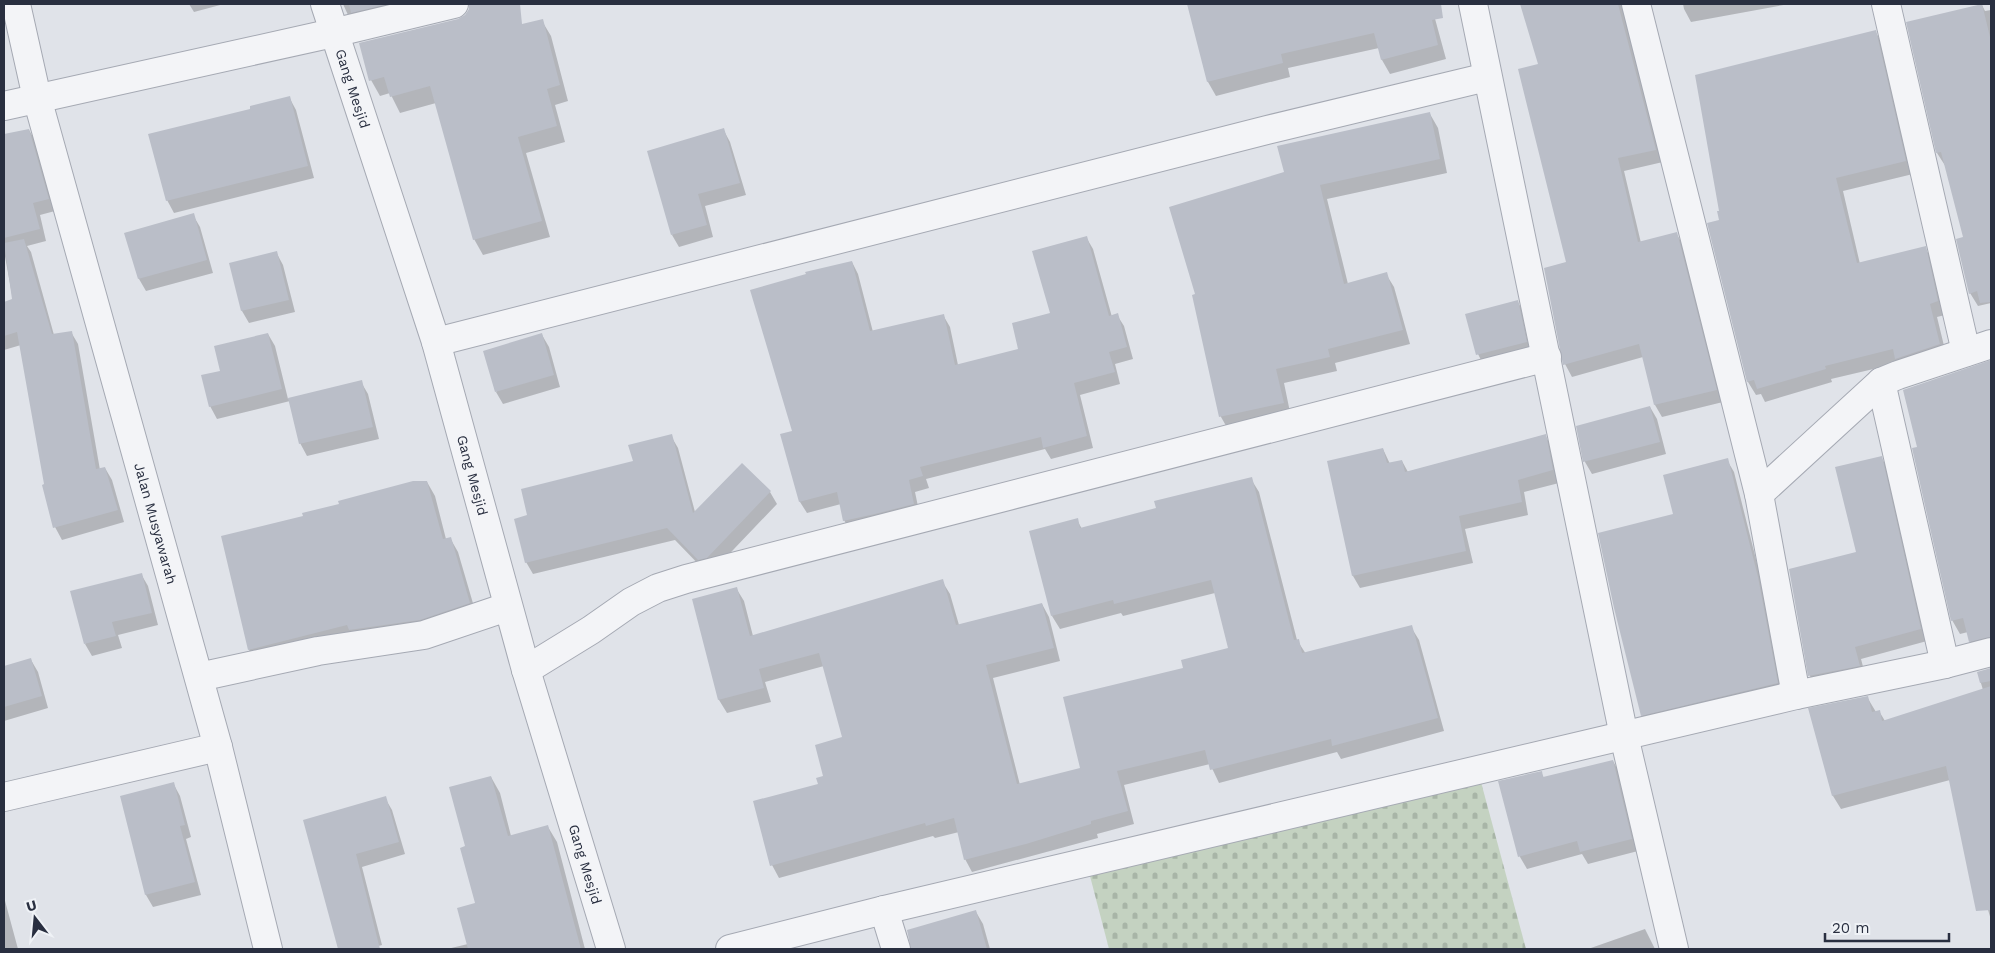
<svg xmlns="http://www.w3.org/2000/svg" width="1995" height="953" font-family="'Work Sans',sans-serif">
  <defs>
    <pattern id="cemetery-stones" width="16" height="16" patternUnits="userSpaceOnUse" patternTransform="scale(1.25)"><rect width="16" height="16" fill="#c4d2c1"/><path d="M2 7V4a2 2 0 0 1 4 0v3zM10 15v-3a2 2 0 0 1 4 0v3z" fill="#a8b5a7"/></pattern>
  </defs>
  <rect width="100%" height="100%" fill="#e0e3e9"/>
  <!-- cemetery -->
  <path fill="url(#cemetery-stones)" d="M 1478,771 L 1526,949 L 1109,949 L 1090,876 Z"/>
  <!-- shadow -->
  <path fill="#0003" d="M 189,4 L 224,4 L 194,12 Z
    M 343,4 L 445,4 L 353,26 Z
    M 1192,4 L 1431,4 L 1446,59 L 1390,74 L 1382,60 L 1379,48 L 1288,68 L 1290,77 L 1216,96 L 1208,82 L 1188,5 Z
    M 1522,4 L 1621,4 L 1635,52 L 1663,162 L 1624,171 L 1641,243 L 1676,233 L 1683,245 L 1723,402 L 1662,417 L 1655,405 L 1643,357 L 1572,377 L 1565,364 L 1567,263 L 1540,65 Z
    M 1683,4 L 1789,4 L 1691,22 L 1684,9 Z
    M 1982,5 L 1985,11 L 1991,10 L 1991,303 L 1978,306 L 1970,293 L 1964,238 L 1946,167 L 1937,153 Z
    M 542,21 L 551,36 L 568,101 L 555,105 L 565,142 L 526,153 L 550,237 L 483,255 L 474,239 L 436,103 L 400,113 L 390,93 L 380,96 L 371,80 Z
    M 1875,31 L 1883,45 L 1913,174 L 1843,191 L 1860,264 L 1925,248 L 1933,261 L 1945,315 L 1937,317 L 1947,358 L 1899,363 L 1831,379 L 1832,382 L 1765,402 L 1761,394 L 1756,395 L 1748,382 L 1709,224 L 1721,221 Z
    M 289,97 L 296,110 L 314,178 L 174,213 L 167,200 L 252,110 Z
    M 1430,114 L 1438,128 L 1447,173 L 1327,199 L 1348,284 L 1386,274 L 1394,287 L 1410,344 L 1335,363 L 1337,371 L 1284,383 L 1291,417 L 1229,431 L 1221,417 L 1197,295 L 1285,173 Z
    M 723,129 L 730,142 L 746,195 L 705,206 L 713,237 L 679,247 L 672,235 Z
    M 29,130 L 36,142 L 55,211 L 40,215 L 46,241 L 27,246 L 31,252 L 54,335 L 71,332 L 78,344 L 100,470 L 105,468 L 112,480 L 124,522 L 62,540 L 55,527 L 45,485 L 21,345 L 4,350 L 4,303 L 13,300 L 4,251 L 4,136 Z
    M 193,215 L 200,227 L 213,273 L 146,291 L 139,279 L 126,233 Z
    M 1086,237 L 1093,249 L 1112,317 L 1117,315 L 1124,326 L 1133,359 L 1115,364 L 1120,384 L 1080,395 L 1093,448 L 1051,459 L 1045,449 L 926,479 L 929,488 L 915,492 L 920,516 L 851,532 L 844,520 L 841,504 L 807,513 L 800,502 L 793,432 L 852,262 L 858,274 L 873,332 L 943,315 L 950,327 L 958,365 L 1020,350 L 1051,314 Z
    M 276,252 L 283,265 L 295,312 L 249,323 L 242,311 L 231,264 Z
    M 1518,302 L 1521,308 L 1529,348 L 1481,360 L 1478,354 Z
    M 268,334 L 275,346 L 288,399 L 361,382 L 368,394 L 379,439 L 307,456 L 300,443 L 290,401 L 217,419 L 210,406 L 222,372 Z
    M 542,335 L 549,347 L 560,387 L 503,404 L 496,392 Z
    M 1991,362 L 1991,651 L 1978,654 L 1970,641 L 1968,632 L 1960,634 L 1952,620 L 1919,448 L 1905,390 Z
    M 1650,407 L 1657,419 L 1666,454 L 1592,474 L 1585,462 L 1577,427 Z
    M 1545,435 L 1552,448 L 1559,483 L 1524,492 L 1528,515 L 1465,529 L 1473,563 L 1360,588 L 1353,576 L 1328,462 L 1383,449 L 1390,464 L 1402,461 L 1408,472 Z
    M 671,436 L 678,448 L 695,512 L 742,464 L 770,492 L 777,504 L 714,570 L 706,572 L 675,540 L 533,574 L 526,562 L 528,516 L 634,462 Z
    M 1881,457 L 1888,469 L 1927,641 L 1861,659 L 1866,678 L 1817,688 L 1810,676 L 1790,570 L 1857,553 Z
    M 1727,460 L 1734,472 L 1764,591 L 1784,695 L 1649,727 L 1642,715 L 1675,515 Z
    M 1251,479 L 1259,492 L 1297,640 L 1306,654 L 1411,627 L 1419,640 L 1444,731 L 1341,759 L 1337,752 L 1219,783 L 1210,764 L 1124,785 L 1134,824 L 1097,834 L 1098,838 L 972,872 L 965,859 L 959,832 L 935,838 L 933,836 L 779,878 L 772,865 L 824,777 L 844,738 L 824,666 L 765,682 L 771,702 L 727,713 L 719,700 L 693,600 L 736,588 L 744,601 L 753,636 L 942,581 L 950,594 L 959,625 L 1042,604 L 1049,617 L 1060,661 L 993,678 L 1020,785 L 1082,769 L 1185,669 L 1229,649 L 1215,593 L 1123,616 L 1121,613 L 1060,629 L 1052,616 L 1077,520 L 1082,529 L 1158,509 Z
    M 427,482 L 435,496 L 446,539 L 450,538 L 458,552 L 477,617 L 257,663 L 249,650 L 304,517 L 340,505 Z
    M 141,574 L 148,586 L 158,625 L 118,635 L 122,648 L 92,656 L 85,644 Z
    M 31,660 L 38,672 L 48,708 L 4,721 L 4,668 Z
    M 1991,669 L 1991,920 L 1950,780 L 1841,809 L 1833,796 L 1810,709 L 1867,697 L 1876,712 L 1879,711 L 1885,721 L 1983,690 L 1978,673 Z
    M 1613,761 L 1620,774 L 1638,851 L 1588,864 L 1582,854 L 1527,869 L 1520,857 L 1500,782 L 1541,772 L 1544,778 Z
    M 491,777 L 500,793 L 511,836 L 548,827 L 557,842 L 585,949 L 447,949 L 468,944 L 476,904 L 467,847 Z
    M 173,783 L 180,796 L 191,837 L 186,839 L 201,895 L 153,907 L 146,895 L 122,797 Z
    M 385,798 L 392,810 L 405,854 L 362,867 L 382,945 L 368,949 L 342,949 L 338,943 L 305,821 Z
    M 4,897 L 18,949 L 4,949 Z
    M 976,912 L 983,924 L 990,949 L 912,949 L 912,945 Z
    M 1645,929 L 1655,949 L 1588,949 Z"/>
  <!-- building -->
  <path fill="#babec8" d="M 349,4 L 388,4 L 351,13 Z
    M 469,4 L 520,4 L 522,24 L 543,19 L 560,85 L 547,89 L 557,126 L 518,137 L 542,221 L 473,240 L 430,86 L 390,97 L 384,77 L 369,81 L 359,43 L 458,19 L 465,15 L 469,9 Z
    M 1187,4 L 1441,4 L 1443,18 L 1432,20 L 1438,45 L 1381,60 L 1374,33 L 1281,54 L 1283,63 L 1207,82 Z
    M 1520,4 L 1618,4 L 1656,150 L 1618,158 L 1638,242 L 1677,232 L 1717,390 L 1654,405 L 1639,344 L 1563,365 L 1544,268 L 1566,262 L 1518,69 L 1538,64 Z
    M 1982,4 L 1991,41 L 1991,302 L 1980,303 L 1977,291 L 1969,294 L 1956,239 L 1963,237 L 1941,152 L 1936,153 L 1906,22 Z
    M 1876,30 L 1906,161 L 1836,178 L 1857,263 L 1926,246 L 1938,301 L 1930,304 L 1940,344 L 1895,359 L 1893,349 L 1825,366 L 1826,369 L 1757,389 L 1754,380 L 1747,382 L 1707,223 L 1719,220 L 1717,211 L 1719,211 L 1695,75 Z
    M 290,96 L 308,166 L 166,201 L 148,134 L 250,109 L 250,106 Z
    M 1430,112 L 1440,159 L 1320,185 L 1344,284 L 1387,272 L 1403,330 L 1328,349 L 1330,357 L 1276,369 L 1284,403 L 1219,417 L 1192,295 L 1195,294 L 1169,207 L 1284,172 L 1277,146 Z
    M 724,128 L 740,183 L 698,194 L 707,225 L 671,235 L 647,151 Z
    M 29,129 L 49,199 L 33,203 L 40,229 L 4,238 L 4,134 Z
    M 194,213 L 207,260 L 138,279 L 124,233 Z
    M 1087,236 L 1109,316 L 1118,313 L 1127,347 L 1109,352 L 1115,372 L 1074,383 L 1087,436 L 1043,448 L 1041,437 L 920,467 L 923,476 L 909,480 L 914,504 L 875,514 L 843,521 L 837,492 L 799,502 L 780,434 L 792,431 L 750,290 L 806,274 L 805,272 L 852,261 L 870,331 L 944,314 L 955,365 L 1018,349 L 1012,323 L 1050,313 L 1032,251 Z
    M 24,239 L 52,334 L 72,331 L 96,469 L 105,467 L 118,510 L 53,528 L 42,485 L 44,484 L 17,332 L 4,336 L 4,302 L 12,299 L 4,243 Z
    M 277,251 L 289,300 L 241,311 L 229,263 Z
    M 1518,300 L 1527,342 L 1476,355 L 1465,314 Z
    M 268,333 L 282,389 L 209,407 L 201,375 L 220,371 L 214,346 Z
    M 542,333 L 554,375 L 495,392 L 483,351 Z
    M 1991,360 L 1991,637 L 1969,642 L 1963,618 L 1951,621 L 1912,448 L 1917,447 L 1903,390 Z
    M 362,380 L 373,427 L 299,444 L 288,398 Z
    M 1650,406 L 1660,442 L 1583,462 L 1576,426 Z
    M 672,434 L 693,513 L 742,463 L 771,491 L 707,558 L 698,560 L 667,528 L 525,563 L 514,519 L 527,515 L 521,489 L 633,461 L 628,445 Z
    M 1546,434 L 1553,470 L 1518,480 L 1522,502 L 1459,516 L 1466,551 L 1352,576 L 1327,461 L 1383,448 L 1387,463 L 1402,460 L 1405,472 Z
    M 1882,456 L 1921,629 L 1855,647 L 1860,666 L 1808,676 L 1789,569 L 1856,552 L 1835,467 Z
    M 1728,458 L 1758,577 L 1778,683 L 1641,716 L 1614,608 L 1598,533 L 1673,514 L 1663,475 Z
    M 1252,477 L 1294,640 L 1299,639 L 1302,653 L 1412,625 L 1438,718 L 1332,746 L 1331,739 L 1210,770 L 1205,750 L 1117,771 L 1128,811 L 1091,821 L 1091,824 L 1026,844 L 964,860 L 954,818 L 926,826 L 925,823 L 770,866 L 753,801 L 818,784 L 816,778 L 823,776 L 815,745 L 842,737 L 819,653 L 759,669 L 764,688 L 718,700 L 692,599 L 737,587 L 750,636 L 943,579 L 956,625 L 1042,603 L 1054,648 L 986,665 L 1017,784 L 1080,768 L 1063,697 L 1183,668 L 1181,660 L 1228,648 L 1211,580 L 1114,604 L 1113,600 L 1051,616 L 1029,531 L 1078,518 L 1080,528 L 1156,508 L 1154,501 Z
    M 413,481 L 427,481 L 443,539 L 451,537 L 470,603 L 420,620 L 349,630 L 347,625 L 248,650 L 221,536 L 303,516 L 302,513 L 339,504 L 338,501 Z
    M 142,573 L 152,613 L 112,622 L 116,636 L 84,644 L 70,591 Z
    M 31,658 L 42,696 L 4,707 L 4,666 Z
    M 1991,668 L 1991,681 L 1980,683 L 1977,672 Z
    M 1991,686 L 1991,910 L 1976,911 L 1946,766 L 1832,796 L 1808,708 L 1868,696 L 1872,712 L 1880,710 L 1882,721 Z
    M 1613,760 L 1632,839 L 1580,852 L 1577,841 L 1518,857 L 1498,781 L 1542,771 L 1543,777 Z
    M 491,776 L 508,836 L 548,825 L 581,949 L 468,949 L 457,908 L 475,903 L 460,848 L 465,846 L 449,787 Z
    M 174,782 L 185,825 L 180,826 L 195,882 L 145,895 L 120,796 Z
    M 386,796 L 399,842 L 356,854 L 380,949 L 338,949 L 303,820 Z
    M 976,910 L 987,949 L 911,949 L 907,930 Z"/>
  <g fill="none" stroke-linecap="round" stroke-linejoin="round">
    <!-- minor casing -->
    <g stroke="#a5a9b3" stroke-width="30">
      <g id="minor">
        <path id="s1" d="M 16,4 L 37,98 L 218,747 L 268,949"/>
        <path id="s2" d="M 325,4 L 436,342 L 526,670 L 611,949"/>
        <path d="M 1473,4 L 1624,736 L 1674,949"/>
        <path d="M 1636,4 L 1759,494 L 1796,695"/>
        <path d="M 1886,4 L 1966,352"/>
        <path d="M 4,106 L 333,33 L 454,4"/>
        <path d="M 436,342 L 1267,130 L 1487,77"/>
        <path d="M 1881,382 L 1945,664"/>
        <path d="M 1759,494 L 1881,382 L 1898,375 L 1991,344"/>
        <path d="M 526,670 L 591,630 L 631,602 L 658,588 L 686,579 L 1547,357"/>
        <path d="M 199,677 L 318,651 L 424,635 L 507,607"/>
        <path d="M 4,797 L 218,747"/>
        <path d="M 884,910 L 896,949"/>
        <path d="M 730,949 L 884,910 L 1796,695 L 1945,664 L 1991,652"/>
      </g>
    </g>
    <!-- minor -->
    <use href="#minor" stroke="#f3f4f7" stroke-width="28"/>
  </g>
  <g text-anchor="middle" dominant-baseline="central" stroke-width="4" stroke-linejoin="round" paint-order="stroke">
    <!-- street labels -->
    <g font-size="14" fill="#292f40" stroke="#eff2f6">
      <text stroke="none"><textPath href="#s2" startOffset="89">Gang Mesjid</textPath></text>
      <text stroke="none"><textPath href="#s2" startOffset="494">Gang Mesjid</textPath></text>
      <text stroke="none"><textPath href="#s1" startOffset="538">Jalan Musyawarah</textPath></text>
      <text stroke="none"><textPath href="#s2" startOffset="899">Gang Mesjid</textPath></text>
    </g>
  </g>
  <!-- border -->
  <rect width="1995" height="953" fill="none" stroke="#292f40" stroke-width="10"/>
  <!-- north arrow -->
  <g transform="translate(35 918) rotate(344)" stroke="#eff2f6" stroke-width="4" paint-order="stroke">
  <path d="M0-4L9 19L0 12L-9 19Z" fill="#292f40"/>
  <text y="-8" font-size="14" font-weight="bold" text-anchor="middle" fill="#292f40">U</text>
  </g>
  <!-- scale -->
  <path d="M1825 933v8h124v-8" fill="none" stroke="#292f40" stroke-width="2.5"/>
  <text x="1832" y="933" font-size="15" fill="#292f40" stroke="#eff2f6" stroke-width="4" paint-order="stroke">20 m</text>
</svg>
